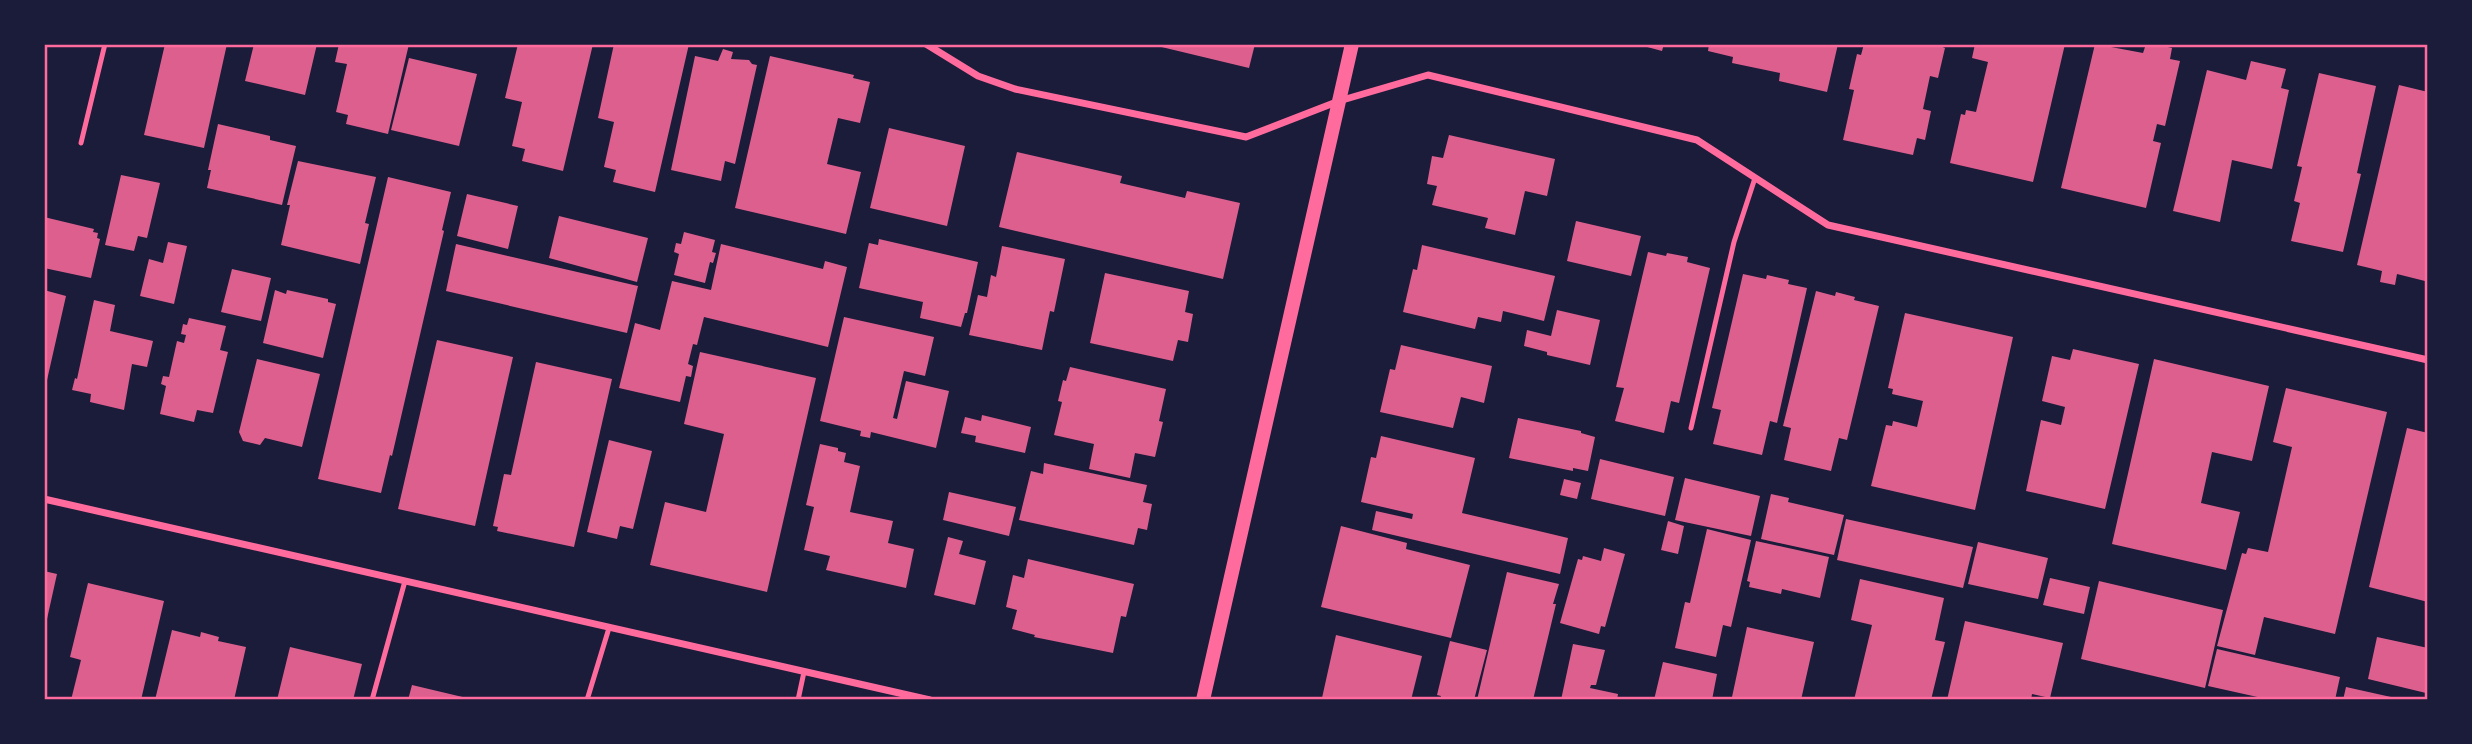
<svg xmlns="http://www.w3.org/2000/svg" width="2472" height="744" font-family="'Crimson Pro',serif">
  <rect width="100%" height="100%" fill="#1b1b3a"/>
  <!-- building -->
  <path fill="#dd5f8e" d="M 165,44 L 227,44 L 204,148 L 144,135 Z
    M 254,44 L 317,44 L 305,95 L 245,81 Z
    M 339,44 L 409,44 L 388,134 L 346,124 L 348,115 L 336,112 L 347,64 L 335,62 Z
    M 518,44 L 593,44 L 563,171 L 522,161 L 525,149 L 512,146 L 522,102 L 505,98 Z
    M 614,44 L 689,44 L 655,192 L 613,182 L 616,170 L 604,167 L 614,122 L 598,118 Z
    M 1149,44 L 1255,44 L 1249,68 Z
    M 1636,44 L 1664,44 L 1662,51 Z
    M 1709,44 L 1838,44 L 1827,92 L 1779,81 L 1780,73 L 1732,63 L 1733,57 L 1708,51 Z
    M 1864,44 L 1935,44 L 1945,48 L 1938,78 L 1930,76 L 1923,109 L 1931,111 L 1925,140 L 1917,138 L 1913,155 L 1843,140 L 1854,90 L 1849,89 L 1857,54 L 1861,55 Z
    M 1975,44 L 2065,44 L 2033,182 L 1950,163 L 1961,114 L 1965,115 L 1966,110 L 1976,112 L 1988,62 L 1972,58 Z
    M 2095,44 L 2143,53 L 2146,44 L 2155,44 L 2172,48 L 2170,59 L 2180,61 L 2165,126 L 2157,124 L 2153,141 L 2161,143 L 2146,208 L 2061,188 Z
    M 723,49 L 733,52 L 731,59 L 749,60 L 752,64 L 757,65 L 735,164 L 725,161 L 721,181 L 671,170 L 695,56 L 718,61 Z
    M 770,56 L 854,75 L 853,78 L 870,82 L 860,123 L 838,118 L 827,164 L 861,172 L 846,234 L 735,208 Z
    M 409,58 L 477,74 L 459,146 L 391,130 Z
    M 2251,61 L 2286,69 L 2281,88 L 2289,90 L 2272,169 L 2232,160 L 2220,222 L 2173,211 L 2207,70 L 2246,80 Z
    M 2319,73 L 2376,86 L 2357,173 L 2361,174 L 2343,252 L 2291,241 L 2300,203 L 2294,201 L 2302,167 L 2297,166 Z
    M 2399,85 L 2428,92 L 2428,268 L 2425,281 L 2397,274 L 2395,285 L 2380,282 L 2382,271 L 2357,265 Z
    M 218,124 L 270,136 L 270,140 L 296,146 L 282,205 L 207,188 L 211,170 L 208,170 Z
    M 889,128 L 965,146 L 947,226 L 870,208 Z
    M 1449,135 L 1555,159 L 1547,196 L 1525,191 L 1515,235 L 1485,228 L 1488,218 L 1432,205 L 1437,186 L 1427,184 L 1432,156 L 1443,158 Z
    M 1017,152 L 1122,176 L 1120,183 L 1185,198 L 1187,191 L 1240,203 L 1223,279 L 999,227 Z
    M 298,161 L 376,177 L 365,223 L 369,224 L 360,264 L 281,245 L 290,205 L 287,205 Z
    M 121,175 L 160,183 L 147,238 L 138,236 L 134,251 L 105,245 Z
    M 388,177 L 451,192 L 442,230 L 444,231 L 392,456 L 390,455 L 381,493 L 318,479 Z
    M 467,194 L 518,206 L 508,249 L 457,236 Z
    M 559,216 L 648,238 L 637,282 L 549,258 Z
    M 44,217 L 94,229 L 93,232 L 98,233 L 97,238 L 100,239 L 91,278 L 44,268 Z
    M 1576,221 L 1641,236 L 1631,276 L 1567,261 Z
    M 684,232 L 715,240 L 712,252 L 716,253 L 713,263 L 710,262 L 705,283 L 674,275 L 679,254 L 674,252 L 676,243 L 681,244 Z
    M 879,239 L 978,262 L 967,313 L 965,313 L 961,327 L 920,318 L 923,302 L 859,288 L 869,243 L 878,245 Z
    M 168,242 L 187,246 L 174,304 L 140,296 L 149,259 L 163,263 Z
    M 456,244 L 638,286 L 627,333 L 446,291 Z
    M 721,244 L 823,269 L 825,261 L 847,267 L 828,347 L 704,317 L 697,345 L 693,344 L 688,364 L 693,366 L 691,377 L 686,376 L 680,402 L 619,388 L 635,323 L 660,330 L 672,281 L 711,290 Z
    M 1422,245 L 1555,276 L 1544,321 L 1503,311 L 1501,322 L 1478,317 L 1475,329 L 1403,312 L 1413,269 L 1417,270 Z
    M 1002,246 L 1065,259 L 1054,312 L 1050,311 L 1042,350 L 969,335 L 978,295 L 987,297 L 991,275 L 996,277 Z
    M 1648,252 L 1666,256 L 1667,253 L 1688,257 L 1687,262 L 1710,268 L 1679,403 L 1671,401 L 1664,433 L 1615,421 L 1624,388 L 1616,387 Z
    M 232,269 L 271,278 L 261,321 L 221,312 Z
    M 1105,273 L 1189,291 L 1185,312 L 1193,314 L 1188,342 L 1178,340 L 1173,361 L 1090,343 Z
    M 1743,274 L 1766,279 L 1767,275 L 1789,280 L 1788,284 L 1807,288 L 1777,423 L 1770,421 L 1762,455 L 1713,444 L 1721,410 L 1712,408 Z
    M 44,290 L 66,296 L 45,389 L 44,389 Z
    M 275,290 L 286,294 L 287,290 L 328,299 L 328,302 L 336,304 L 323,358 L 263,343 Z
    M 1816,291 L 1835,296 L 1836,292 L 1855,297 L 1854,300 L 1879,306 L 1847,440 L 1839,438 L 1831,471 L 1784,460 L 1791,428 L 1783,426 Z
    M 94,300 L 115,305 L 110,331 L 153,341 L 147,367 L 132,364 L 124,410 L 90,402 L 91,394 L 72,390 L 75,378 L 77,379 Z
    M 1557,310 L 1600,320 L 1590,365 L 1547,355 L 1547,352 L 1524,346 L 1527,330 L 1551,336 Z
    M 1905,313 L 2013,337 L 1975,510 L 1871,486 L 1886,425 L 1892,426 L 1893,421 L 1917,427 L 1923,401 L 1892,394 L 1893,389 L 1888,388 Z
    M 844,317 L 934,337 L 925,376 L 904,371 L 893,418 L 897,419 L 906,381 L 949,391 L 936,448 L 871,432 L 870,438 L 860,436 L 861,431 L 820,421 Z
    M 189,318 L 226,326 L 220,350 L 228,352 L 213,413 L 197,410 L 194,422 L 160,414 L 166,386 L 161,384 L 163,376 L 169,377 L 177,341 L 184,343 L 186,335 L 181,334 L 183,324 L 187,325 Z
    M 437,340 L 513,357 L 475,526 L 398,509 Z
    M 1401,345 L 1492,366 L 1484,403 L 1461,397 L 1453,428 L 1380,412 L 1390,369 L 1395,370 Z
    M 2073,349 L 2139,364 L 2105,509 L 2026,491 L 2041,420 L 2061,425 L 2065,407 L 2042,401 L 2052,356 L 2070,360 Z
    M 700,352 L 816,378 L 767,592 L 650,565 L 665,502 L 706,512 L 724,434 L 684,424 Z
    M 257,359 L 320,374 L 302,447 L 265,438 L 260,445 L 243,441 L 239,432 Z
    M 2154,359 L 2269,386 L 2252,461 L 2212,452 L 2201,503 L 2240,512 L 2226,570 L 2112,544 Z
    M 536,362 L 612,379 L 574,547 L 497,531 L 498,527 L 493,526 L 504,474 L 511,475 Z
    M 1070,367 L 1166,389 L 1159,421 L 1163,422 L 1155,457 L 1135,453 L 1130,478 L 1089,469 L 1094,444 L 1054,435 L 1062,402 L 1058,401 L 1063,380 L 1066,381 Z
    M 2286,388 L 2387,412 L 2335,634 L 2264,617 L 2255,655 L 2217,646 L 2242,553 L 2246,554 L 2248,548 L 2268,552 L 2292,447 L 2273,442 Z
    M 982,415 L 1031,427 L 1025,453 L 975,442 L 976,436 L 961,433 L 965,417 L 981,421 Z
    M 1518,418 L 1581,431 L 1581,433 L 1595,437 L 1588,471 L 1573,468 L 1573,471 L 1509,458 Z
    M 2407,428 L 2428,433 L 2428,602 L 2369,587 Z
    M 1381,436 L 1475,458 L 1462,513 L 1568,538 L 1560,574 L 1372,530 L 1376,511 L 1412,519 L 1413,514 L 1361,502 L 1371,457 L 1376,458 Z
    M 609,440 L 652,451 L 633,529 L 620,526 L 617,539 L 587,532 Z
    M 820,444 L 838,448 L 838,451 L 846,453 L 844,462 L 860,466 L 850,512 L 893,521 L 888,543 L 914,549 L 906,588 L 826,570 L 830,556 L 804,550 L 814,507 L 806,505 Z
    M 1600,459 L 1674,477 L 1665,516 L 1591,499 Z
    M 1044,463 L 1147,485 L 1143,502 L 1152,504 L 1147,530 L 1138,528 L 1134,545 L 1019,520 L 1031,471 L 1043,474 Z
    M 1685,478 L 1760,496 L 1751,536 L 1675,520 Z
    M 1564,479 L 1581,483 L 1577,499 L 1560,495 Z
    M 949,492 L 1016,507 L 1009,536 L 943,520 Z
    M 1771,494 L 1789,498 L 1788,502 L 1844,515 L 1834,555 L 1761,539 Z
    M 1846,519 L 1973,547 L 1963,588 L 1837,560 Z
    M 1668,521 L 1684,526 L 1678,554 L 1661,550 Z
    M 1341,526 L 1407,543 L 1406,549 L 1470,565 L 1451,638 L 1321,607 Z
    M 1707,529 L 1751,540 L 1731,627 L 1723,625 L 1716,657 L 1675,648 L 1685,602 L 1690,603 Z
    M 948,537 L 963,541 L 959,554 L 986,561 L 975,605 L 934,595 Z
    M 1756,541 L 1829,557 L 1820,598 L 1782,589 L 1781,594 L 1749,587 L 1750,582 L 1747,581 Z
    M 1978,542 L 2048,558 L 2038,599 L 1968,584 Z
    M 1604,548 L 1625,554 L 1605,627 L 1601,626 L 1599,634 L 1560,623 L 1578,559 L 1582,560 L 1583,556 L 1601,561 Z
    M 1028,559 L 1134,584 L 1126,617 L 1121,616 L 1113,653 L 1034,637 L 1035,635 L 1012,629 L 1017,610 L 1006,607 L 1013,575 L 1024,578 Z
    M 44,571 L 57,574 L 45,628 L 44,628 Z
    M 1507,572 L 1559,584 L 1553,604 L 1556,604 L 1533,700 L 1477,700 Z
    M 2050,578 L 2090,587 L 2084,614 L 2043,605 Z
    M 1860,579 L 1944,598 L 1935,640 L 1945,642 L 1931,700 L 1854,700 L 1872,625 L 1851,620 Z
    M 2099,581 L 2223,610 L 2205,688 L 2081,659 Z
    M 88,583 L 164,601 L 141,700 L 71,700 L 81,660 L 70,657 Z
    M 1965,621 L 2063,643 L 2050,698 L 2032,694 L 2031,700 L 1947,700 Z
    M 1747,627 L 1814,642 L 1801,700 L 1734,700 L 1735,698 L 1732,697 Z
    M 172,630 L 200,637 L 201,632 L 219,637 L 218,641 L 246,647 L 234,700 L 155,700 Z
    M 1336,635 L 1422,656 L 1411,700 L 1331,700 L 1322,698 Z
    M 2377,637 L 2428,648 L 2428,682 L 2426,693 L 2368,679 Z
    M 1450,641 L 1487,650 L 1474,700 L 1440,700 L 1441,696 L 1437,695 Z
    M 1573,644 L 1605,650 L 1596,685 L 1591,685 L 1590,688 L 1618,694 L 1617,700 L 1561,700 Z
    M 290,647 L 362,664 L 353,700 L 277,700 Z
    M 2217,649 L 2340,677 L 2335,700 L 2271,700 L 2208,686 Z
    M 1663,662 L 1717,674 L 1712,700 L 1654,700 Z
    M 412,685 L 471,699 L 471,700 L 408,700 Z
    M 2346,687 L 2400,699 L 2400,700 L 2343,700 Z"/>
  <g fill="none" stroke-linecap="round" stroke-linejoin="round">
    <!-- service -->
    <path stroke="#ff6b9d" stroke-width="5" d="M 81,143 L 105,44
      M 1691,428 L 1734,242 L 1755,178
      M 372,700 L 405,581
      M 587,700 L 609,628
      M 798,700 L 804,672"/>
    <!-- minor -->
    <path stroke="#ff6b9d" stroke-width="7" d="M 926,44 L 978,76 L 1015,89 L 1246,137 L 1339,101 L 1428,75 L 1697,140 L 1828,225 L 2428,360
      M 44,499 L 930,700"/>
    <!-- secondary -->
    <path stroke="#ff6b9d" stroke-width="14" d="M 1203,700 L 1352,44"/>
  </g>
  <!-- border -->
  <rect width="2472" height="744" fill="none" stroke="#1b1b3a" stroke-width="91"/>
  <rect x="46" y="46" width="2380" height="652" fill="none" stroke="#ff6b9d" stroke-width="2.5"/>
</svg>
